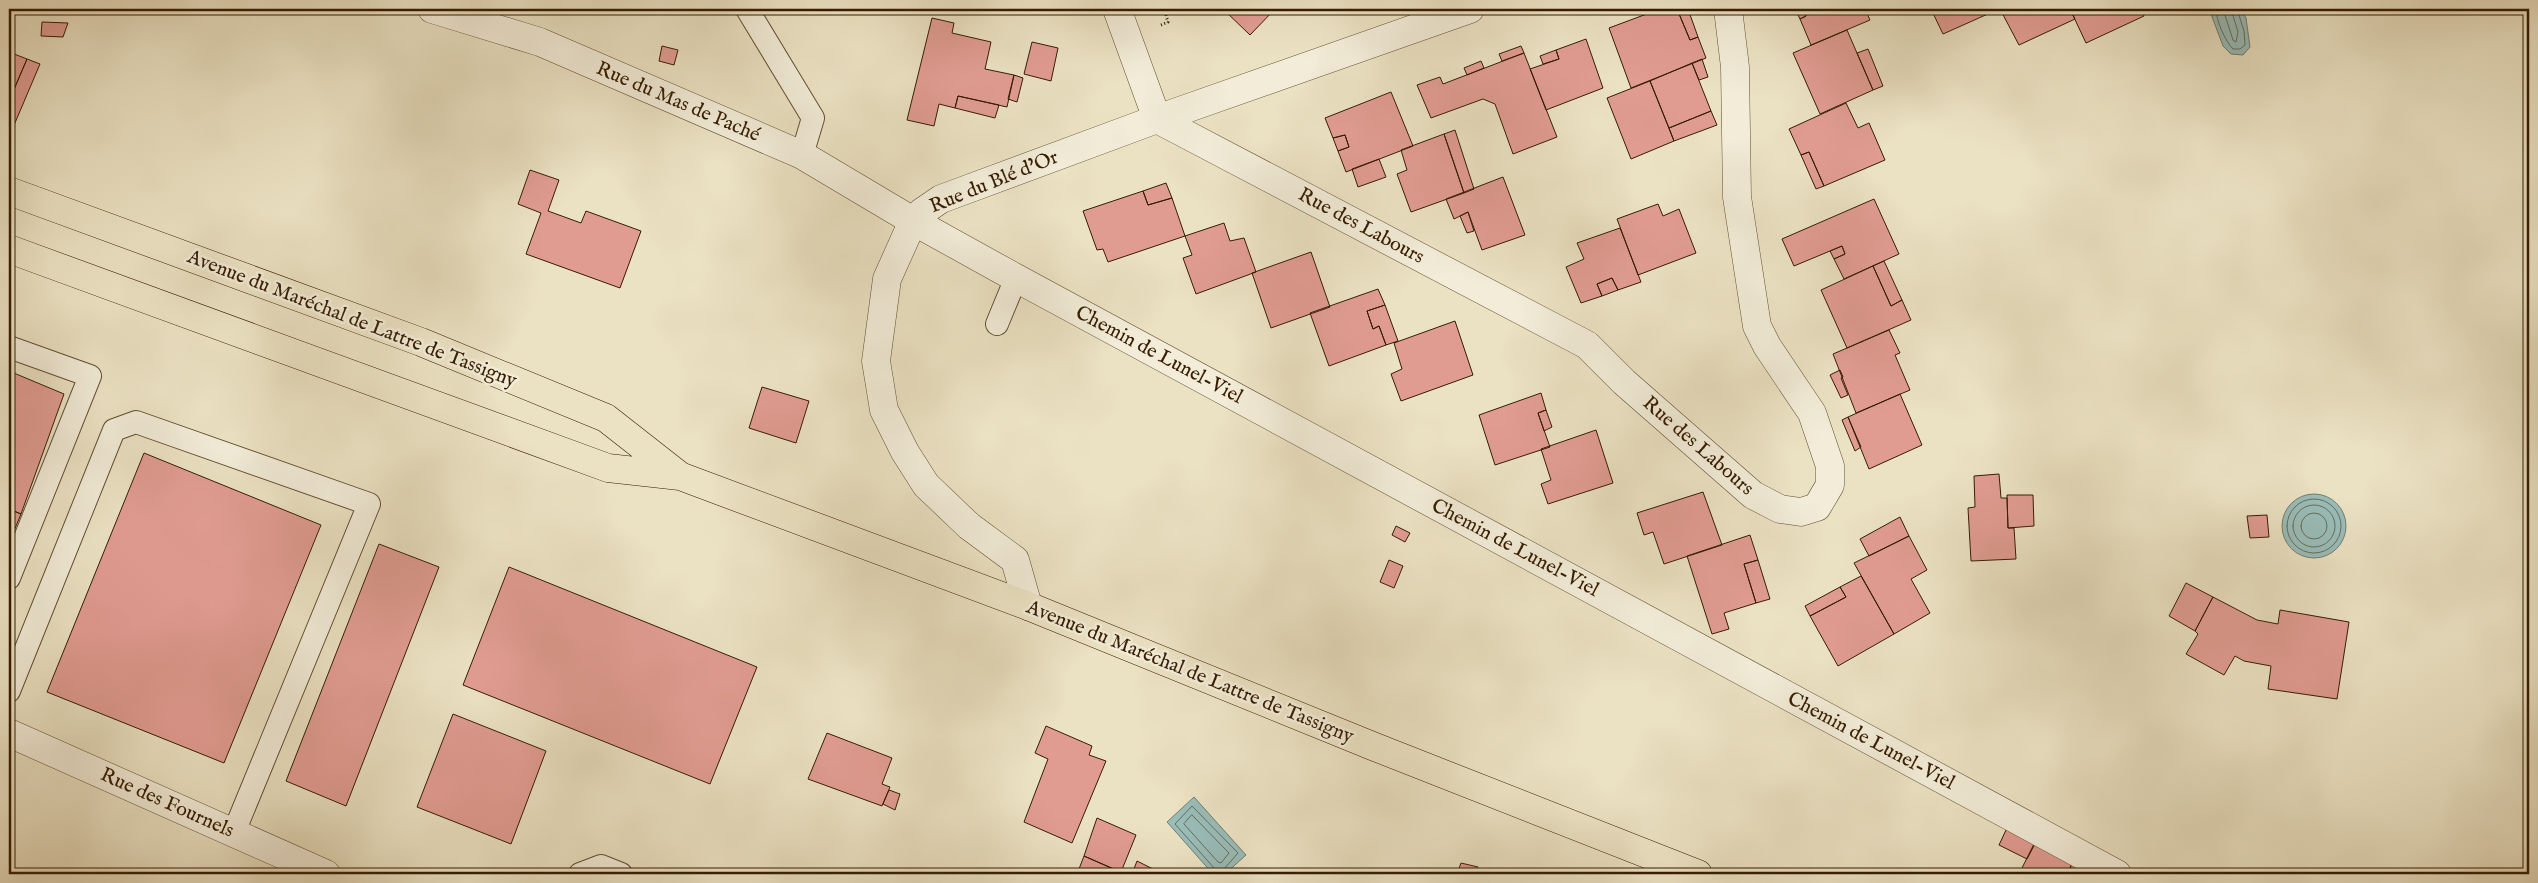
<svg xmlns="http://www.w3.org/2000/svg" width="2538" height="883" font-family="'IM FELL English',serif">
  <rect width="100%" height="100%" fill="#ebe2c3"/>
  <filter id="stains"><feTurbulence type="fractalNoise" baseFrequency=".004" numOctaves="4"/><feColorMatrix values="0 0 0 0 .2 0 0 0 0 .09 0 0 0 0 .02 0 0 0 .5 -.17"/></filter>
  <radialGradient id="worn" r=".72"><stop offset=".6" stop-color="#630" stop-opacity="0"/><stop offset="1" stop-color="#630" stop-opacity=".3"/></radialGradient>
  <!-- water -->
  <path fill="#99bdb9" stroke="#717d70" d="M 2212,9 L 2241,9 L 2246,18 L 2250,47 L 2243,55 L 2231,54 L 2223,46 L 2211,14 Z
    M2282 526a32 32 0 1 1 64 0a32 32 0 1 1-64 0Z
    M 1194,797 L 1246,855 L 1225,874 L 1213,874 L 1167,822 Z"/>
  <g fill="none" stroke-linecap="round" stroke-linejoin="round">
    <!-- shore -->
    <path stroke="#676c5e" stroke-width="1" d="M 2216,9 C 2216,20 2225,41 2233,49 L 2240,49 L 2245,45 L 2244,31 L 2237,9
      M 2223,9 L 2233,40 L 2236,42 L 2238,32 L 2231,9
      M2287 526a27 27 0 1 1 54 0a27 27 0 1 1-54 0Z
      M2293 526a21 21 0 1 1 42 0a21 21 0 1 1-42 0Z
      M2301 526a13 13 0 1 1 26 0a13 13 0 1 1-26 0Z
      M 1192,815 L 1229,853 L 1221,863 L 1218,862 L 1184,824 Z
      M 1217,874 L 1215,869 L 1175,824 L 1192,806 L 1238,853 L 1224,869 L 1222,874"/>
  </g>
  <!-- building -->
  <path fill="#e19c92" stroke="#351c02" d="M 1011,9 L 1040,9 L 1040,12 Z
    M 1223,9 L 1275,9 L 1250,35 Z
    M 1660,9 L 1677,9 L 1690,40 L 1698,37 L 1706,58 L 1631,88 L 1609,28 Z
    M 1677,9 L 1688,9 L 1698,37 L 1690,40 Z
    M 1795,9 L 1803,9 L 1806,16 L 1800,19 Z
    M 1803,9 L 1865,9 L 1870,20 L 1811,45 L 1800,19 L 1806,16 Z
    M 1931,9 L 1999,9 L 1943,34 Z
    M 2000,9 L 2070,9 L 2075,19 L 2019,45 Z
    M 2070,9 L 2141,9 L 2144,16 L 2086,43 Z
    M 932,18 L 954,23 L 952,33 L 991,42 L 985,69 L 1014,75 L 1007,107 L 958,96 L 955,108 L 939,104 L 934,126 L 907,120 Z
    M 42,22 L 68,23 L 63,37 L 41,36 Z
    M 1847,30 L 1873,90 L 1820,114 L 1793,53 Z
    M 1586,39 L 1603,88 L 1546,110 L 1530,69 L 1559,59 L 1556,50 Z
    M 1032,42 L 1058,48 L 1051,81 L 1024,74 Z
    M 662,46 L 678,50 L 674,65 L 659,61 Z
    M 1521,46 L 1524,53 L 1502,61 L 1499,54 Z
    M 1868,49 L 1883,86 L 1873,90 L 1857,53 Z
    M 1556,50 L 1559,59 L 1543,64 L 1540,56 Z
    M 9,52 L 27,59 L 9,101 Z
    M 1524,53 L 1557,137 L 1513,154 L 1495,104 L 1483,99 L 1431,118 L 1417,85 L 1440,77 L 1443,84 Z
    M 27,59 L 40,64 L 9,137 L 9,101 Z
    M 1702,59 L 1708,77 L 1699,80 L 1692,63 Z
    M 1481,61 L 1484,68 L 1467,75 L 1464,68 Z
    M 1692,63 L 1711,111 L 1669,128 L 1650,81 Z
    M 1014,75 L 1023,78 L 1017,102 L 1008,99 Z
    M 1650,81 L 1674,141 L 1631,159 L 1607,98 Z
    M 1391,92 L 1413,146 L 1346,172 L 1338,151 L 1349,147 L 1345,135 L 1333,138 L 1325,118 Z
    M 958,96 L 999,105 L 995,118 L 955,108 Z
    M 1846,103 L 1858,128 L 1869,123 L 1885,160 L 1824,186 L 1809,152 L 1801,155 L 1789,129 Z
    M 1711,111 L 1717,125 L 1674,141 L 1669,128 Z
    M 1455,130 L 1474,189 L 1464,193 L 1444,134 Z
    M 1444,134 L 1464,193 L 1411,212 L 1397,174 L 1407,170 L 1401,150 Z
    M 1345,135 L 1349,147 L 1338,151 L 1333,138 Z
    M 1809,152 L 1824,186 L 1816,189 L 1801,155 Z
    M 1379,159 L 1386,177 L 1358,187 L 1352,169 Z
    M 530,170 L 559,180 L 548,211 L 581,223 L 586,211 L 641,231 L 620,288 L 526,254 L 541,213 L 518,204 Z
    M 1503,177 L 1525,235 L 1482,250 L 1468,212 L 1454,219 L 1446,199 Z
    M 1166,183 L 1172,198 L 1148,205 L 1143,191 Z
    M 1143,191 L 1148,205 L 1172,198 L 1185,236 L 1108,262 L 1103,249 L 1097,250 L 1083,211 Z
    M 1874,199 L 1899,254 L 1844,279 L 1834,259 L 1845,254 L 1842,246 L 1794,266 L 1782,239 Z
    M 1658,204 L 1663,216 L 1679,209 L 1696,253 L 1638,275 L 1617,219 Z
    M 1468,212 L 1474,231 L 1467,233 L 1460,216 Z
    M 1224,223 L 1230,241 L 1244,238 L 1256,272 L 1196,294 L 1183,258 L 1192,255 L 1185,236 Z
    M 1620,228 L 1641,282 L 1618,290 L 1612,278 L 1597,284 L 1602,296 L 1581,303 L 1566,267 L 1584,259 L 1577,243 Z
    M 1842,246 L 1845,254 L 1834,259 L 1830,251 Z
    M 1311,252 L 1330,307 L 1271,328 L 1252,273 Z
    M 1884,261 L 1902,300 L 1891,306 L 1873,266 Z
    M 1873,266 L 1891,306 L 1902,300 L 1911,320 L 1847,348 L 1821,290 Z
    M 1612,278 L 1618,290 L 1602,296 L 1597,284 Z
    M 1378,289 L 1385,305 L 1367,311 L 1373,329 L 1379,326 L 1386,345 L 1329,366 L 1310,313 Z
    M 1385,305 L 1398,341 L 1386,345 L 1379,326 L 1373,329 L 1367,311 Z
    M 1455,321 L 1473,375 L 1401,401 L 1391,374 L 1402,369 L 1394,343 Z
    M 1889,330 L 1900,353 L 1895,355 L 1910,390 L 1856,413 L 1833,354 Z
    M 1840,370 L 1843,377 L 1841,378 L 1848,395 L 1841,398 L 1830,375 Z
    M 9,371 L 64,394 L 21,514 L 9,509 Z
    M 762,387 L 809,401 L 796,443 L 749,428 Z
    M 1541,393 L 1546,410 L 1538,413 L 1550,447 L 1495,465 L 1479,415 Z
    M 1900,394 L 1922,445 L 1869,469 L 1848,417 Z
    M 1546,410 L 1552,427 L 1544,431 L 1538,413 Z
    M 1848,417 L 1861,447 L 1855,451 L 1842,420 Z
    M 1596,430 L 1613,483 L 1548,504 L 1541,484 L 1551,480 L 1541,449 Z
    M 144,453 L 321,525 L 224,763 L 47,692 Z
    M 1999,474 L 2001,498 L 2007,498 L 2008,528 L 2014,528 L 2016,559 L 1971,561 L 1968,508 L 1975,507 L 1974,476 Z
    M 1703,492 L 1722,545 L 1664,564 L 1653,532 L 1644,535 L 1637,513 Z
    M 2007,495 L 2033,495 L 2034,526 L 2008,528 Z
    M 9,509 L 21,514 L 9,543 Z
    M 2267,515 L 2269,537 L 2250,538 L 2247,516 Z
    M 1900,517 L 1909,536 L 1869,556 L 1860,539 Z
    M 1396,526 L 1410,533 L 1405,542 L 1392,535 Z
    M 1750,535 L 1758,560 L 1744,564 L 1756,603 L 1724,613 L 1729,629 L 1712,634 L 1687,556 Z
    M 1909,536 L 1927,570 L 1911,579 L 1930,613 L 1894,634 L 1854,563 Z
    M 379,544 L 439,567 L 346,806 L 286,781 Z
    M 1389,560 L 1403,566 L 1394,588 L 1380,582 Z
    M 1758,560 L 1770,599 L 1756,603 L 1744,564 Z
    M 509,567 L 757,667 L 710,784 L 463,685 Z
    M 1861,576 L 1894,634 L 1838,666 L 1810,616 L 1846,597 L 1840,587 Z
    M 2186,583 L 2213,597 L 2195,631 L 2169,616 Z
    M 1840,587 L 1846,597 L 1810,616 L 1805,606 Z
    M 2213,597 L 2257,620 L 2278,624 L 2280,610 L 2349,622 L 2337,699 L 2268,689 L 2271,666 L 2244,661 L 2235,656 L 2224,675 L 2186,654 L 2198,634 L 2195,631 Z
    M 453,714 L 546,751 L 511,844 L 417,807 Z
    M 1046,726 L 1092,746 L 1089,755 L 1106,761 L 1072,843 L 1024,822 L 1048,759 L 1035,753 Z
    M 827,733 L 892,758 L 882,784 L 890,787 L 882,806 L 808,779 Z
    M 889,790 L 900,794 L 895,810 L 883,804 Z
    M 1097,818 L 1136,835 L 1121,872 L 1084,856 Z
    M 2007,828 L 2036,842 L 2027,859 L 1999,845 Z
    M 2034,844 L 2072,864 L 2067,874 L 2019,874 Z
    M 1084,856 L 1120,872 L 1119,874 L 1086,874 L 1079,869 Z
    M 1137,861 L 1157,871 L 1156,874 L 1132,874 Z
    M 2073,862 L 2092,874 L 2067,874 Z
    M 1461,863 L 1478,867 L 1476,874 L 1457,874 Z"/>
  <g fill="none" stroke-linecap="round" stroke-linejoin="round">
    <!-- service casing -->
    <g stroke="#624e32" stroke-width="24">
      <path id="service" d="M 747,9 L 813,118 L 802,155
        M 997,324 L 1016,278
        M 9,347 L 90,376 L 9,578
        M 9,691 L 114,430 L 136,422 L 369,504 L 234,832
        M 580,874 L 601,866 L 621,874"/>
    </g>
    <!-- minor casing -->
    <g stroke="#624e32" stroke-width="29">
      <path id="minor" d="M 432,9 L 540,42 L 802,155 L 913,221 L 1016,278 L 2117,874
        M 1117,9 L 1157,119 L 1587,345 L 1624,382 L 1753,495 L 1780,509 L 1801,512 L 1817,507 L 1830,485 L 1830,466 L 1812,413 L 1767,346 L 1757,326 L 1737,197 L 1735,67 L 1728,9
        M 1028,606 L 1015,560 L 969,526 L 926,485 L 905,452 L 884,410 L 876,361 L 887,279 L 913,221 L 922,212 L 941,199 L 1157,119 L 1470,9
        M 9,733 L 326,874"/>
    </g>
    <!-- primary casing -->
    <g stroke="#351c02" stroke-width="29">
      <path id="primary" d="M 9,191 L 421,342 L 606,418 L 680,476
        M 9,249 L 608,468 L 680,476 L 1028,606 L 1375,747 L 1698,874"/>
    </g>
    <!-- path -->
    <path stroke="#351c02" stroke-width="3" stroke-dasharray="1 2.5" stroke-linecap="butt" d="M 1161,25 L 1168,22 L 1164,9"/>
    <!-- service -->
    <use href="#service" stroke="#f2ecd8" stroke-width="22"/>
    <!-- minor -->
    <use href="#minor" stroke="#f2ecd8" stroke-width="28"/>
    <!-- primary -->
    <use href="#primary" stroke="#ebe2c3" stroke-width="28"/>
  </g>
  <g text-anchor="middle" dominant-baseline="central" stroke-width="5" stroke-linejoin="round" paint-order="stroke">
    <!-- street labels -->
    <g font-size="20" fill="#351c02" stroke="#f2ecd8">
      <text transform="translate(678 102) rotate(23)">Rue du Mas de Paché</text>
      <text transform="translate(994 182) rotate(-22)">Rue du Blé d'Or</text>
      <text transform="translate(1361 226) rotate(28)">Rue des Labours</text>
      <text transform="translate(352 319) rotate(21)">Avenue du Maréchal de Lattre de Tassigny</text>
      <text transform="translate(1159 355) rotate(28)">Chemin de Lunel-Viel</text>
      <text transform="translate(1698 446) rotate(41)">Rue des Labours</text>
      <text transform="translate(1515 548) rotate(28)">Chemin de Lunel-Viel</text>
      <text transform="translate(1190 672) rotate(22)">Avenue du Maréchal de Lattre de Tassigny</text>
      <text transform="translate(1871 741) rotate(28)">Chemin de Lunel-Viel</text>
      <text transform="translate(167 803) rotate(24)">Rue des Fournels</text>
    </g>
  </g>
  <!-- margin -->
  <rect width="2538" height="883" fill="none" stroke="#ebe2c3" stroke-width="30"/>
  <rect x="10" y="10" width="2518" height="863" fill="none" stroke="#351c02" stroke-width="2.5"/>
  <rect x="15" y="15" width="2508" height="853" fill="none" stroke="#351c02"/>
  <rect width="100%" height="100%" filter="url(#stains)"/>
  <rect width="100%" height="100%" fill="url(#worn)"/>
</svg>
